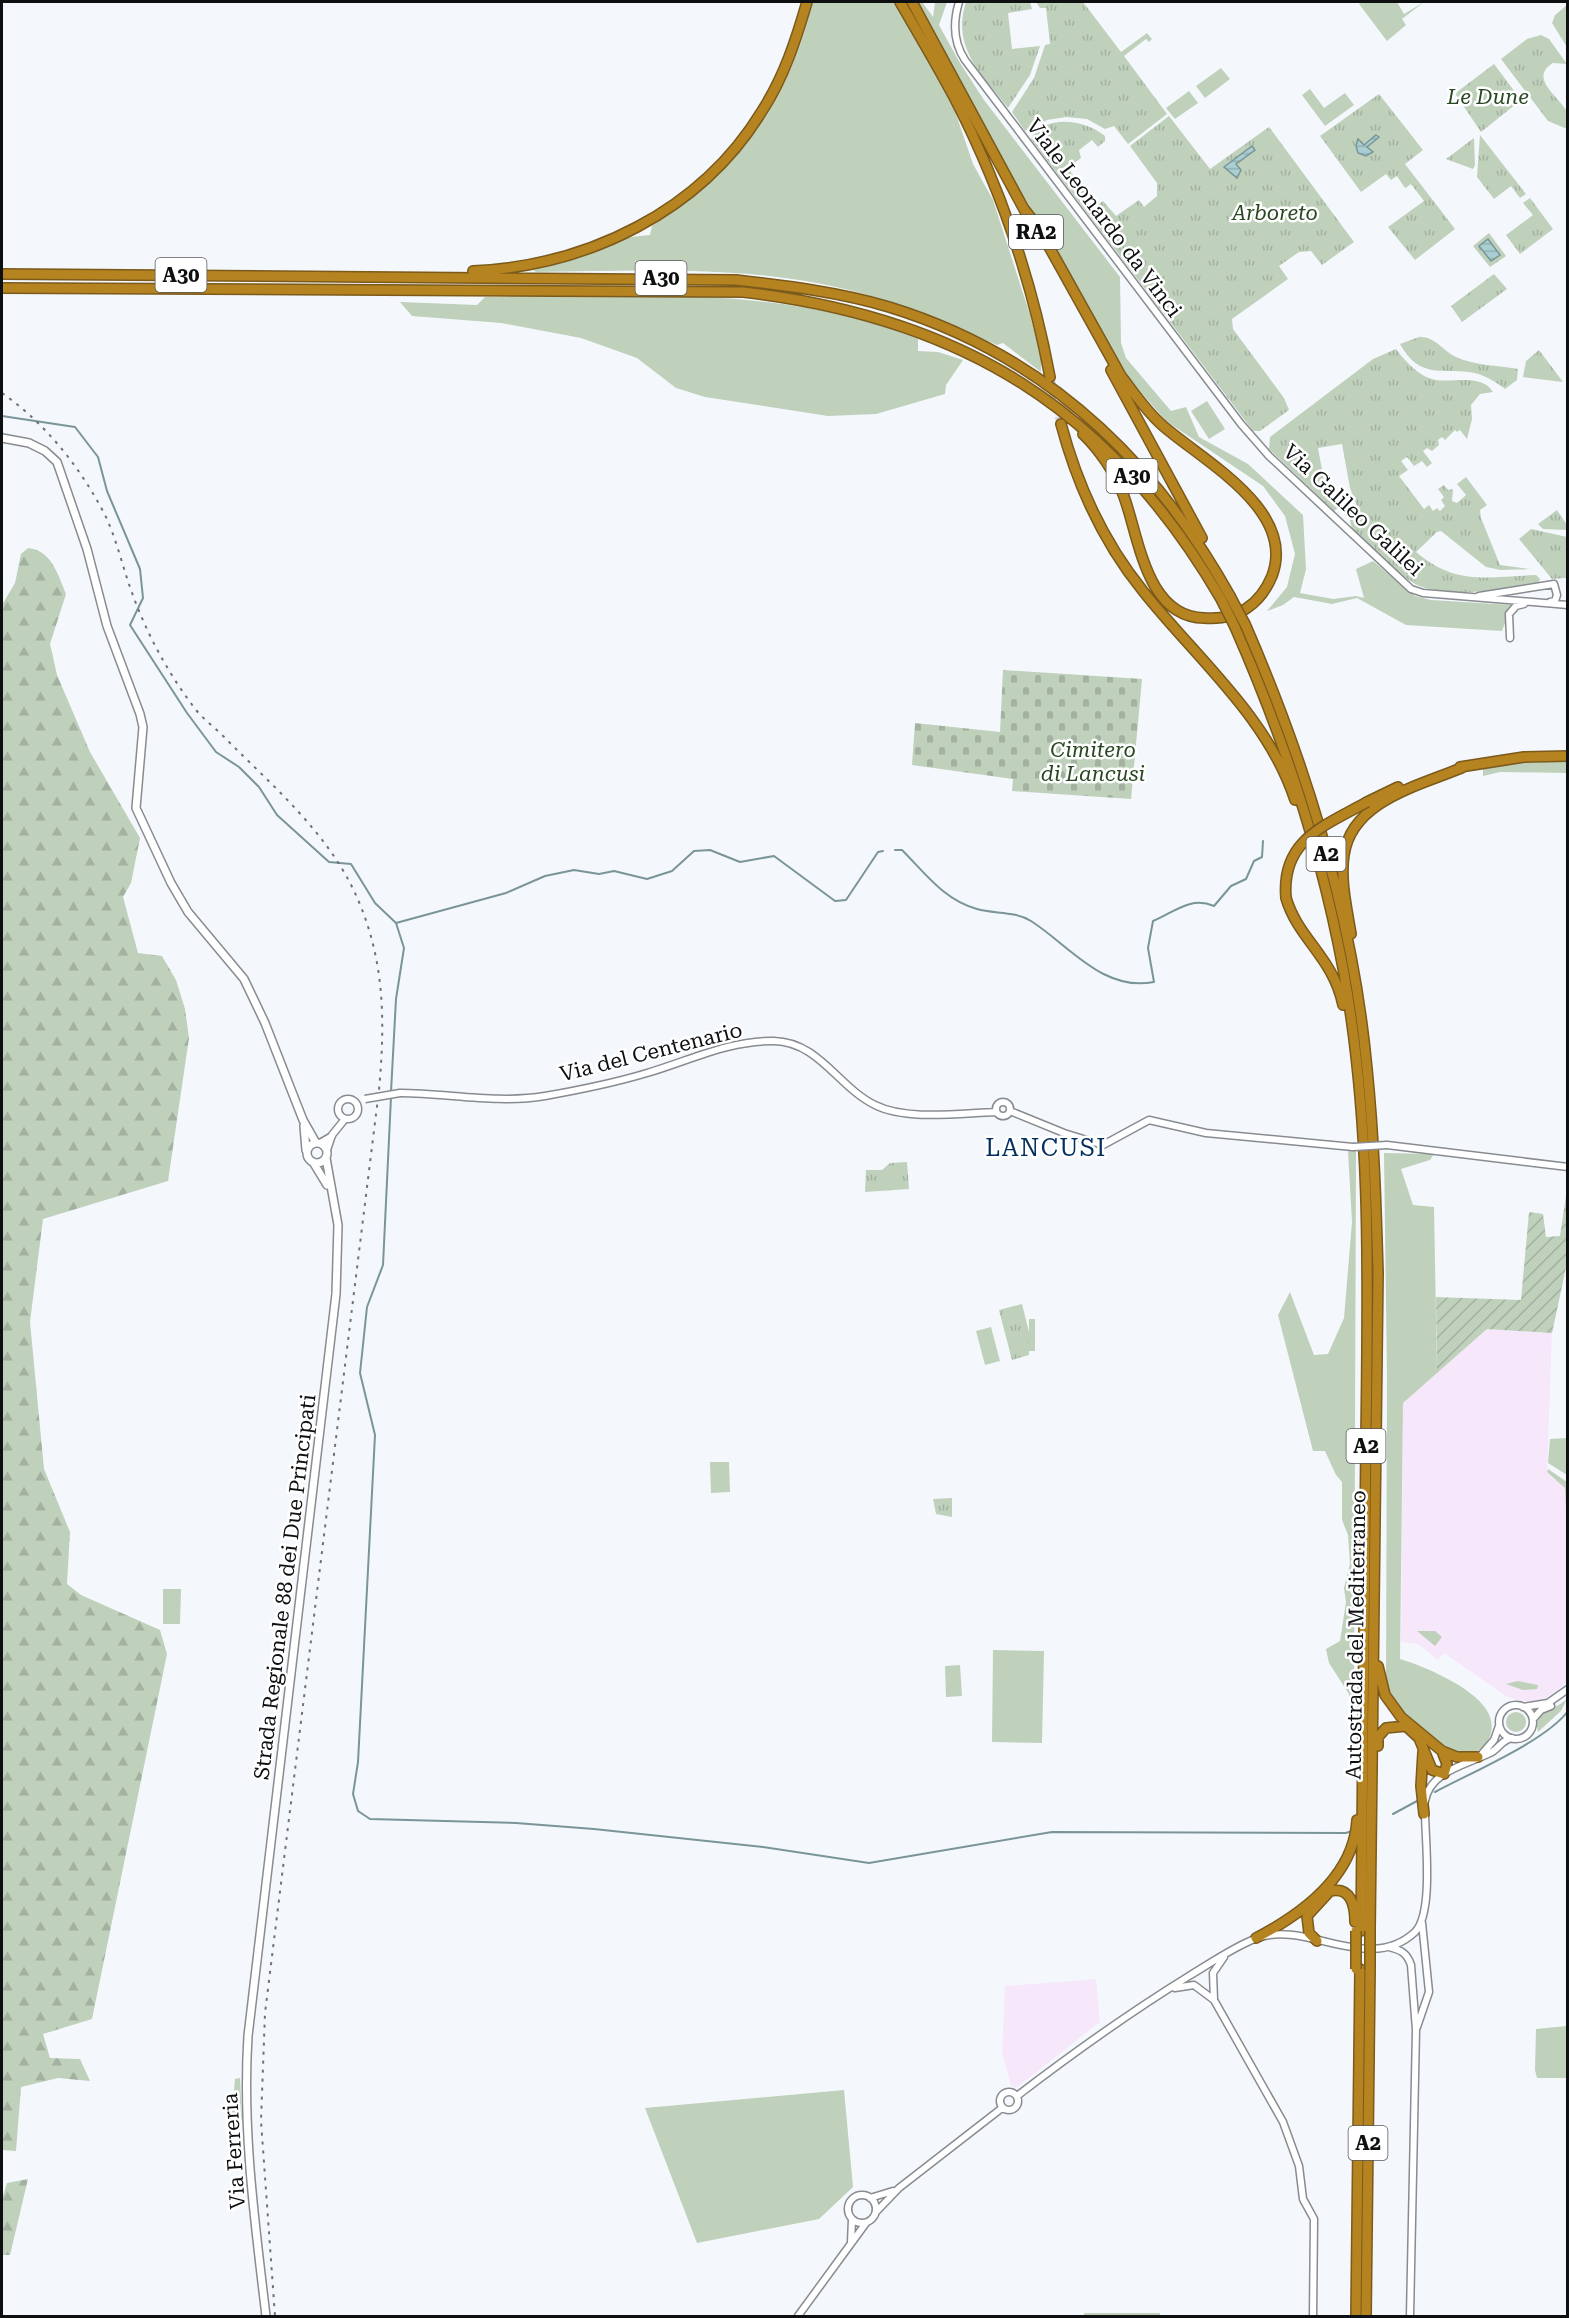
<svg xmlns="http://www.w3.org/2000/svg" width="1569" height="2318" font-family="'Roboto Serif',serif">
  <defs>
    <pattern id="forest-firs" width="22" height="20" patternUnits="userSpaceOnUse" patternTransform="scale(1.5)"><rect width="22" height="20" fill="#bfd0bb"/><path d="M5 1l3.5 6h-7zM16 11l3.5 6h-7z" fill="#a3b1a0"/></pattern>
    <pattern id="cemetery-stones" width="16" height="16" patternUnits="userSpaceOnUse" patternTransform="scale(1.5)"><rect width="16" height="16" fill="#bfd0bb"/><path d="M2 7V4a2 2 0 0 1 4 0v3zM10 15v-3a2 2 0 0 1 4 0v3z" fill="#a3b1a0"/></pattern>
    <pattern id="park-tufts" width="24" height="20" patternUnits="userSpaceOnUse" patternTransform="scale(1.5)"><rect width="24" height="20" fill="#bfd0bb"/><path d="M3 7l-1-3M5 7V3M7 7l1-3M15 17l-1-3M17 17v-4M19 17l1-3" fill="none" stroke="#a3b1a0"/></pattern>
    <pattern id="garden-furrows" width="10" height="10" patternUnits="userSpaceOnUse" patternTransform="scale(1.5)"><rect width="10" height="10" fill="#bfd0bb"/><path d="M-1 1l2-2M0 10L10 0M9 11l2-2" fill="none" stroke="#a3b1a0"/></pattern>
    <pattern id="water-rules" width="6" height="5" patternUnits="userSpaceOnUse" patternTransform="scale(1.5)"><rect width="6" height="5" fill="#a9cfd2"/><path d="M0 2.5h6" fill="none" stroke="#90b1b3"/></pattern>
  </defs>
  <rect width="100%" height="100%" fill="#f4f8fd"/>
  <!-- commercial -->
  <path fill="#f7e7fa" d="M 1487,1329 L 1552,1333 L 1547,1473 L 1565,1487 L 1568,1530 L 1567,1682 L 1546,1698 L 1532,1701 L 1519,1701 L 1506,1696 L 1444,1653 L 1438,1660 L 1418,1644 L 1401,1642 L 1403,1403 Z
    M 1096,1979 L 1100,2022 L 1016,2088 L 1011,2086 L 1002,2052 L 1005,1986 Z"/>
  <!-- grass -->
  <path fill="#bfd0bb" d="M 812,2 L 897,2 L 955,111 L 973,164 L 993,200 L 1030,315 L 1041,358 L 1041,372 L 1003,343 L 997,345 C 940,319 883,296 822,284 C 730,266 629,271 536,272 L 532,269 L 631,237 L 650,235 L 652,226 C 678,207 706,189 727,166 C 769,120 800,63 812,2 Z
    M 917,2 L 922,2 L 933,17 L 935,2 L 947,2 L 939,25 L 960,63 L 984,100 L 1120,277 L 1121,343 L 1126,358 L 1171,411 L 1186,407 L 1199,437 L 1248,464 L 1303,515 L 1306,569 L 1300,593 L 1333,599 L 1356,596 L 1364,598 L 1356,569 L 1373,561 L 1415,596 L 1431,600 L 1512,605 L 1502,631 L 1406,625 L 1357,598 L 1332,604 L 1294,597 L 1283,605 L 1267,611 L 1287,587 L 1295,554 L 1285,516 L 1263,486 L 1166,421 L 1131,381 L 1019,193 Z
    M 1362,2 L 1397,2 L 1404,14 L 1424,2 L 1402,19 L 1406,25 L 1387,41 L 1359,4 Z
    M 1221,68 L 1230,79 L 1205,98 L 1196,86 Z
    M 1310,89 L 1324,108 L 1345,93 L 1354,105 L 1325,126 L 1302,95 Z
    M 1189,91 L 1198,103 L 1175,119 L 1166,108 Z
    M 485,297 C 629,296 783,284 918,339 L 918,351 L 938,352 L 963,360 L 946,385 L 945,394 L 876,414 L 828,416 L 705,397 L 676,388 L 637,358 L 581,338 L 501,323 L 412,316 L 400,302 L 477,305 Z
    M 1207,401 L 1225,429 L 1209,439 L 1191,411 Z
    M 1567,761 L 1567,773 L 1500,772 L 1483,776 L 1483,765 Z
    M 1356,1150 L 1354,1713 L 1349,1694 L 1329,1663 L 1326,1649 L 1340,1641 L 1346,1602 L 1344,1588 L 1350,1564 L 1348,1535 L 1342,1520 L 1342,1482 L 1336,1475 L 1325,1451 L 1313,1451 L 1278,1315 L 1290,1292 L 1314,1355 L 1328,1354 L 1344,1318 L 1352,1222 L 1348,1151 Z
    M 1384,1153 L 1434,1154 L 1430,1160 L 1401,1169 L 1413,1205 L 1434,1207 L 1437,1373 L 1403,1403 L 1400,1659 C 1424,1666 1472,1687 1486,1709 C 1504,1736 1476,1766 1447,1750 C 1424,1738 1401,1711 1386,1690 L 1387,1376 Z
    M 1029,1319 L 1035,1319 L 1035,1351 L 1029,1351 Z
    M 991,1327 L 1000,1361 L 985,1365 L 976,1331 Z
    M 1567,1438 L 1568,1438 L 1567,1475 L 1548,1463 L 1550,1439 Z
    M 710,1462 L 729,1462 L 730,1492 L 711,1493 Z
    M 1548,1469 L 1567,1482 L 1567,1530 L 1565,1488 L 1547,1472 Z
    M 163,1589 L 181,1589 L 180,1624 L 163,1624 Z
    M 1417,1631 L 1435,1631 L 1442,1637 L 1435,1646 Z
    M 993,1650 L 1044,1651 L 1042,1743 L 992,1742 Z
    M 960,1665 L 962,1696 L 946,1697 L 945,1666 Z
    M 1518,1681 L 1538,1685 L 1537,1689 L 1523,1690 L 1506,1684 Z
    M 1567,1699 L 1561,1711 L 1538,1732 C 1532,1711 1556,1710 1567,1699 Z
    M1506 1722a10 10 0 1 1 20 0a10 10 0 1 1-20 0Z
    M 1567,2026 L 1567,2078 L 1537,2078 L 1535,2070 L 1536,2029 Z
    M 240,2078 L 242,2119 L 239,2120 L 232,2118 L 232,2113 L 235,2079 Z
    M 844,2090 L 853,2187 L 819,2219 L 697,2243 L 645,2108 Z
    M 1084,2313 L 1160,2313 L 1160,2316 L 1084,2316 Z"/>
  <!-- forest -->
  <path fill="url(#forest-firs)" d="M 28,548 C 51,550 58,574 66,594 L 50,644 L 57,675 L 90,752 L 140,838 L 131,883 L 123,897 L 138,953 L 162,956 L 176,980 L 185,1009 L 189,1038 L 168,1181 L 43,1219 L 30,1322 L 44,1469 L 70,1532 L 67,1584 L 81,1595 L 160,1630 L 167,1654 L 92,2019 L 43,2034 L 50,2058 L 80,2059 L 90,2081 L 58,2078 L 21,2087 L 16,2151 L 2,2150 L 2,605 L 15,583 L 21,554 Z
    M 28,2179 L 10,2255 L 2,2255 L 2,2199 L 7,2183 Z"/>
  <!-- cemetery -->
  <path fill="url(#cemetery-stones)" d="M 1003,670 L 1142,679 L 1131,799 L 1012,791 L 1013,779 L 912,765 L 915,723 L 1000,732 Z"/>
  <!-- park -->
  <path fill="url(#park-tufts)" d="M 966,2 L 1030,2 L 1032,9 L 1008,13 L 1012,49 L 1040,46 L 1030,75 L 1008,108 C 982,74 951,48 966,2 Z
    M 1036,2 L 1083,2 L 1121,52 L 1147,33 L 1152,39 L 1149,42 L 1146,39 L 1124,56 L 1167,114 L 1128,144 L 1114,126 L 1105,129 L 1087,119 L 1066,117 L 1047,120 L 1025,131 L 1012,112 L 1034,78 L 1045,45 L 1050,44 L 1046,8 L 1040,8 Z
    M 1567,5 L 1567,47 L 1552,23 L 1555,15 Z
    M 1541,35 L 1549,39 L 1567,64 L 1553,63 C 1527,79 1562,98 1568,114 C 1569,118 1567,125 1567,129 L 1548,121 L 1501,59 L 1527,39 Z
    M 1494,64 L 1521,100 L 1481,132 L 1456,95 L 1457,92 Z
    M 1379,94 L 1423,150 L 1405,164 L 1455,229 L 1415,260 L 1388,227 L 1424,201 L 1411,184 L 1405,188 L 1397,176 L 1391,180 L 1386,174 L 1361,192 L 1320,136 Z
    M 1169,116 L 1210,169 L 1269,127 L 1354,242 L 1322,265 L 1311,251 L 1299,252 L 1279,266 L 1288,279 L 1232,319 L 1233,329 L 1284,398 L 1289,410 L 1260,431 L 1253,431 L 1031,139 C 1045,113 1086,120 1105,136 L 1105,141 L 1098,147 L 1092,140 L 1079,150 L 1081,158 L 1068,168 L 1095,207 L 1103,201 L 1116,216 L 1139,200 L 1144,207 L 1157,196 L 1157,183 L 1130,146 Z
    M 1480,135 L 1526,194 L 1520,198 L 1511,186 L 1494,199 L 1477,177 Z
    M 1474,138 L 1475,165 L 1473,169 L 1446,159 Z
    M 1530,198 L 1553,229 L 1520,254 L 1506,235 L 1533,215 L 1523,203 Z
    M 1489,233 L 1506,256 L 1490,267 L 1473,246 Z
    M 1494,274 L 1507,289 L 1462,322 L 1451,306 Z
    M 1419,337 C 1435,336 1443,351 1456,357 C 1476,366 1497,365 1518,369 L 1517,380 L 1505,389 C 1496,382 1486,376 1475,373 C 1444,367 1420,381 1400,344 Z
    M 1396,349 C 1406,362 1419,377 1436,380 C 1454,383 1481,373 1493,392 L 1480,394 L 1471,405 L 1472,419 L 1467,439 L 1460,430 L 1457,432 L 1455,430 L 1445,440 L 1442,437 L 1438,440 L 1439,445 L 1432,451 L 1427,448 L 1423,451 L 1432,463 L 1427,467 L 1422,461 L 1414,466 L 1407,457 L 1401,461 L 1408,470 L 1399,476 L 1424,509 L 1429,505 L 1433,511 L 1437,508 L 1440,511 L 1445,506 L 1441,500 L 1444,497 L 1438,489 L 1444,485 L 1448,490 L 1453,489 L 1452,501 L 1457,503 L 1466,495 L 1457,484 L 1466,477 L 1487,505 L 1480,510 L 1481,518 L 1500,565 L 1530,569 L 1501,570 L 1486,567 L 1441,531 L 1437,532 L 1416,552 C 1456,586 1487,577 1536,575 L 1540,579 L 1539,582 C 1511,591 1441,598 1415,584 C 1392,571 1372,546 1352,529 L 1349,516 L 1358,509 L 1350,488 L 1342,444 L 1318,448 L 1325,486 L 1336,499 L 1338,508 L 1334,511 L 1269,449 L 1270,437 L 1373,359 Z
    M 1539,350 L 1563,382 L 1523,377 L 1526,361 Z
    M 1557,510 L 1567,525 L 1567,530 L 1543,529 L 1538,524 Z
    M 1531,529 L 1567,537 L 1567,578 L 1552,579 L 1519,539 Z
    M 907,1162 L 909,1189 L 865,1192 L 866,1170 L 882,1170 L 890,1163 Z
    M 1022,1304 L 1029,1332 L 1029,1355 L 1012,1360 L 999,1310 Z
    M 952,1498 L 952,1517 L 936,1514 L 933,1499 Z"/>
  <!-- garden -->
  <path fill="url(#garden-furrows)" d="M 1566,1196 L 1567,1263 L 1552,1333 L 1487,1329 L 1437,1373 L 1436,1297 L 1521,1300 L 1529,1212 L 1543,1214 L 1546,1237 L 1560,1236 Z"/>
  <!-- water -->
  <path fill="url(#water-rules)" stroke="#7a9598" stroke-width="1.5" d="M 1376,135 L 1379,137 L 1367,147 L 1373,152 L 1366,156 L 1358,153 L 1356,146 L 1358,139 L 1364,145 Z
    M 1252,146 L 1255,150 L 1236,164 L 1241,170 L 1237,178 L 1224,167 Z
    M 1488,239 L 1500,255 L 1491,261 L 1479,246 Z"/>
  <g fill="none" stroke-linecap="round" stroke-linejoin="round">
    <!-- stream -->
    <path stroke="#7a9598" stroke-width="2" d="M 2,416 L 75,427 L 98,457 L 107,491 L 140,569 L 143,598 L 130,625 L 187,713 L 216,752 L 239,767 L 259,787 L 277,815 L 329,862 L 351,864 L 375,903 L 396,923 L 404,948 L 396,999 L 391,1092
      M 895,850 L 902,850 C 925,873 944,900 977,909 C 994,914 1015,911 1031,921 C 1070,946 1103,992 1154,982 L 1148,948 L 1153,921 C 1175,912 1190,896 1214,906 L 1231,886 L 1246,879 L 1254,861 L 1262,857 L 1263,841
      M 396,923 L 506,893 L 545,876 L 574,870 L 599,874 L 614,871 L 647,879 L 672,871 L 694,851 L 710,850 L 740,862 L 774,856 L 835,901 L 846,900 L 878,852 L 883,851
      M 391,1097 L 383,1265 L 367,1307 L 360,1373 L 375,1435 L 358,1762 L 353,1794 L 358,1811 L 370,1819 L 516,1823 L 594,1829 L 763,1847 L 869,1863 L 1052,1832 L 1346,1833 L 1352,1831
      M 1435,1792 C 1470,1773 1546,1741 1568,1711
      M 1393,1814 L 1417,1801"/>
    <!-- motorway-tunnel -->
    <path stroke="#d2d5da" stroke-width="9" stroke-dasharray="9 4.5" stroke-linecap="butt" d="M 1050,377 L 1061,424"/>
    <!-- tertiary casing -->
    <g stroke="#888b90" stroke-width="9">
      <path id="tertiary" d="M 959,2 C 953,22 953,42 965,60 L 1241,424 L 1269,456 L 1411,589 L 1423,593 L 1568,605
        M 1479,596 L 1554,584 L 1557,595 L 1555,601 L 1550,602
        M 1510,638 L 1509,614 L 1516,606 L 1524,604
        M 400,1093 C 448,1093 496,1104 545,1096 C 579,1090 614,1083 647,1073 C 688,1061 730,1040 774,1041 C 819,1042 838,1087 875,1105 C 907,1121 961,1113 996,1112
        M338 1109a10 10 0 1 1 20 0a10 10 0 1 1-20 0Z
        M996 1109a7 7 0 1 1 14 0a7 7 0 1 1-14 0Z
        M 1010,1111 L 1064,1133 L 1103,1145 L 1149,1120 L 1206,1133 L 1353,1147
        M 320,1143 L 332,1136
        M 1387,1145 L 1568,1167
        M 327,1150 L 332,1135 L 345,1119
        M1499 1722a17 17 0 1 1 34 0a17 17 0 1 1-34 0Z
        M 1523,1707 L 1548,1703 L 1568,1689
        M 1533,1719 L 1541,1710 L 1551,1706
        M 1481,1755 L 1494,1740 L 1499,1726
        M 1425,1801 C 1430,1771 1466,1765 1490,1753 C 1499,1749 1501,1740 1512,1738
        M 1389,1947 C 1401,1950 1407,1953 1411,1965 L 1416,2030 L 1410,2316
        M 1175,1988 L 1194,1985 L 1214,2000 L 1283,2122 L 1299,2166 L 1303,2199 L 1314,2219 L 1313,2316
        M 1214,2000 L 1213,1973 L 1224,1957
        M 1417,2027 L 1429,1992 L 1422,1923
        M1000 2101a9 9 0 1 1 18 0a9 9 0 1 1-18 0Z
        M 1017,2096 C 1073,2053 1129,2013 1189,1976 C 1211,1963 1233,1947 1257,1938 C 1307,1920 1369,1975 1415,1932 C 1434,1913 1425,1838 1425,1812
        M848 2209a14 14 0 1 1 28 0a14 14 0 1 1-28 0Z
        M 870,2198 L 893,2191
        M 876,2212 L 899,2188 L 1002,2108
        M 851,2243 L 852,2219
        M 798,2316 L 866,2223"/>
    </g>
    <!-- secondary casing -->
    <g stroke="#888b90" stroke-width="10">
      <path id="secondary" d="M 2,438 L 29,443 L 45,451 L 57,462 L 87,549 L 107,626 L 140,714 L 143,727 L 136,808 L 171,883 L 188,912 L 244,979 L 265,1023 L 303,1120 L 316,1143
        M 304,1126 L 306,1150
        M307 1153a10 10 0 1 1 20 0a10 10 0 1 1-20 0Z
        M 313,1162 L 327,1185
        M 266,2316 C 255,2223 242,2130 248,2036 L 336,1294 L 338,1225 L 326,1158"/>
    </g>
    <!-- motorway casing -->
    <g stroke="#7b5a1b" stroke-width="12">
      <path id="motorway" d="M 900,2 C 918,33 937,65 954,97 C 999,184 1032,281 1050,377
        M 912,2 L 1026,213
        M 1024,209 L 1038,227 L 1121,376 C 1134,393 1146,411 1162,425 C 1203,461 1297,510 1272,576 C 1267,588 1259,600 1247,608 C 1235,617 1219,619 1204,618 C 1145,617 1139,535 1123,494 C 1115,473 1099,449 1083,434
        M 473,271 C 588,266 701,211 762,111 C 784,77 796,40 807,2
        M 2,274 L 736,280 C 788,286 839,292 889,307 C 1042,354 1153,458 1230,596
        M 2,288 L 743,292 C 960,317 1110,408 1221,599
        M 1111,370 L 1202,538
        M 1061,424 C 1077,484 1104,543 1143,591 C 1196,658 1268,717 1295,800
        M 1245,624 C 1306,764 1353,917 1367,1069 C 1374,1137 1376,1205 1378,1273 L 1370,1931
        M 1235,627 C 1283,736 1321,850 1343,968 C 1372,1124 1368,1282 1366,1439 C 1364,1603 1362,1767 1361,1931
        M 1460,767 L 1524,757 L 1568,756
        M 1367,802 L 1398,787
        M 1286,898 C 1298,939 1333,957 1343,1005
        M 1351,934 C 1347,909 1340,880 1344,855 C 1352,799 1423,785 1466,766
        M 1378,1666 L 1385,1695 L 1401,1717 L 1442,1751 L 1457,1757 L 1478,1757
        M 1378,1746 L 1378,1737 L 1386,1728 L 1406,1726 L 1419,1738 L 1432,1770 L 1444,1774 L 1447,1764 L 1442,1751
        M 1423,1752 L 1421,1786 L 1424,1814
        M 1256,1938 C 1302,1914 1354,1877 1357,1820
        M 1317,1941 L 1309,1933 L 1307,1916 L 1330,1891 C 1351,1886 1355,1906 1355,1922
        M 1356,2316 L 1360,1969
        M 1366,2316 L 1370,1970"/>
    </g>
    <!-- tertiary -->
    <use href="#tertiary" stroke="#fff" stroke-width="6"/>
    <!-- secondary -->
    <use href="#secondary" stroke="#fff" stroke-width="7"/>
    <!-- motorway -->
    <use href="#motorway" stroke="#b58320" stroke-width="9"/>
    <!-- rail -->
    <path stroke="#6f7174" stroke-width="2" stroke-dasharray="3 6" stroke-linecap="butt" d="M 2,393 C 46,424 79,466 104,513 C 116,537 122,565 131,590 C 146,632 166,670 193,706 C 202,719 217,729 228,741 C 277,790 332,837 359,902 C 385,964 385,1024 379,1090 L 265,2013 L 261,2121 L 275,2316"/>
    <!-- tertiary-bridge casing -->
    <g stroke="#888b90" stroke-width="9" stroke-linecap="butt">
      <path id="tertiary-bridge" d="M 365,1099 L 400,1093
        M 1353,1147 L 1387,1145"/>
    </g>
    <!-- motorway-bridge casing -->
    <g stroke="#7b5a1b" stroke-width="12" stroke-linecap="butt">
      <path id="motorway-bridge" d="M 1230,596 L 1245,624
        M 1221,599 L 1235,627
        M 1286,898 C 1281,840 1324,826 1367,802
        M 1356,1931 L 1356,1969
        M 1370,1970 L 1370,1931"/>
    </g>
    <!-- tertiary-bridge -->
    <use href="#tertiary-bridge" stroke="#fff" stroke-width="6"/>
    <!-- motorway-bridge -->
    <use href="#motorway-bridge" stroke="#b58320" stroke-width="9"/>
  </g>
  <g text-anchor="middle" dominant-baseline="central" stroke-width="5" stroke-linejoin="round" paint-order="stroke">
    <!-- shield labels -->
    <g fill="#fff" stroke="#565758" stroke-width="1.5">
      <rect x="1009" y="215" width="54" height="34" rx="4.5"/>
      <rect x="155.5" y="258" width="51" height="34" rx="4.5"/>
      <rect x="635.5" y="261" width="51" height="34" rx="4.5"/>
      <rect x="1106.5" y="459" width="51" height="34" rx="4.5"/>
      <rect x="1306.5" y="837" width="39" height="34" rx="4.5"/>
      <rect x="1346.5" y="1429" width="39" height="34" rx="4.5"/>
      <rect x="1348.5" y="2126" width="39" height="34" rx="4.5"/>
    </g>
    <g font-size="20" font-weight="bold" fill="#0e0f11">
      <text x="1036" y="232">RA2</text>
      <text x="181" y="275">A30</text>
      <text x="661" y="278">A30</text>
      <text x="1132" y="476">A30</text>
      <text x="1326" y="854">A2</text>
      <text x="1366" y="1446">A2</text>
      <text x="1368" y="2143">A2</text>
    </g>
    <!-- park labels -->
    <g font-size="21" font-style="italic" fill="#294722" stroke="#fff">
      <text x="1488" y="97">Le Dune</text>
      <text x="1275" y="213">Arboreto</text>
      <text x="1093" y="750">Cimitero<tspan x="1093" dy="24">di Lancusi</tspan></text>
    </g>
    <!-- street labels -->
    <g font-size="21" fill="#0e0f11" stroke="#fff">
      <text transform="translate(1104 218) rotate(53)">Viale Leonardo da Vinci</text>
      <text transform="translate(1353 510) rotate(43)">Via Galileo Galilei</text>
      <text transform="translate(651 1052) rotate(-14)">Via del Centenario</text>
      <text transform="translate(285 1587) rotate(-83)">Strada Regionale 88 dei Due Principati</text>
      <text transform="translate(1356 1635) rotate(-89)">Autostrada del Mediterraneo</text>
      <text transform="translate(234 2151) rotate(-94)">Via Ferreria</text>
    </g>
    <!-- quarter labels -->
    <g font-size="24" letter-spacing="1.5" fill="#032e60" stroke="#fff">
      <text x="1046" y="1148">LANCUSI</text>
    </g>
  </g>
  <!-- border -->
  <rect width="1569" height="2318" fill="none" stroke="#0e0f11" stroke-width="6"/>
</svg>
